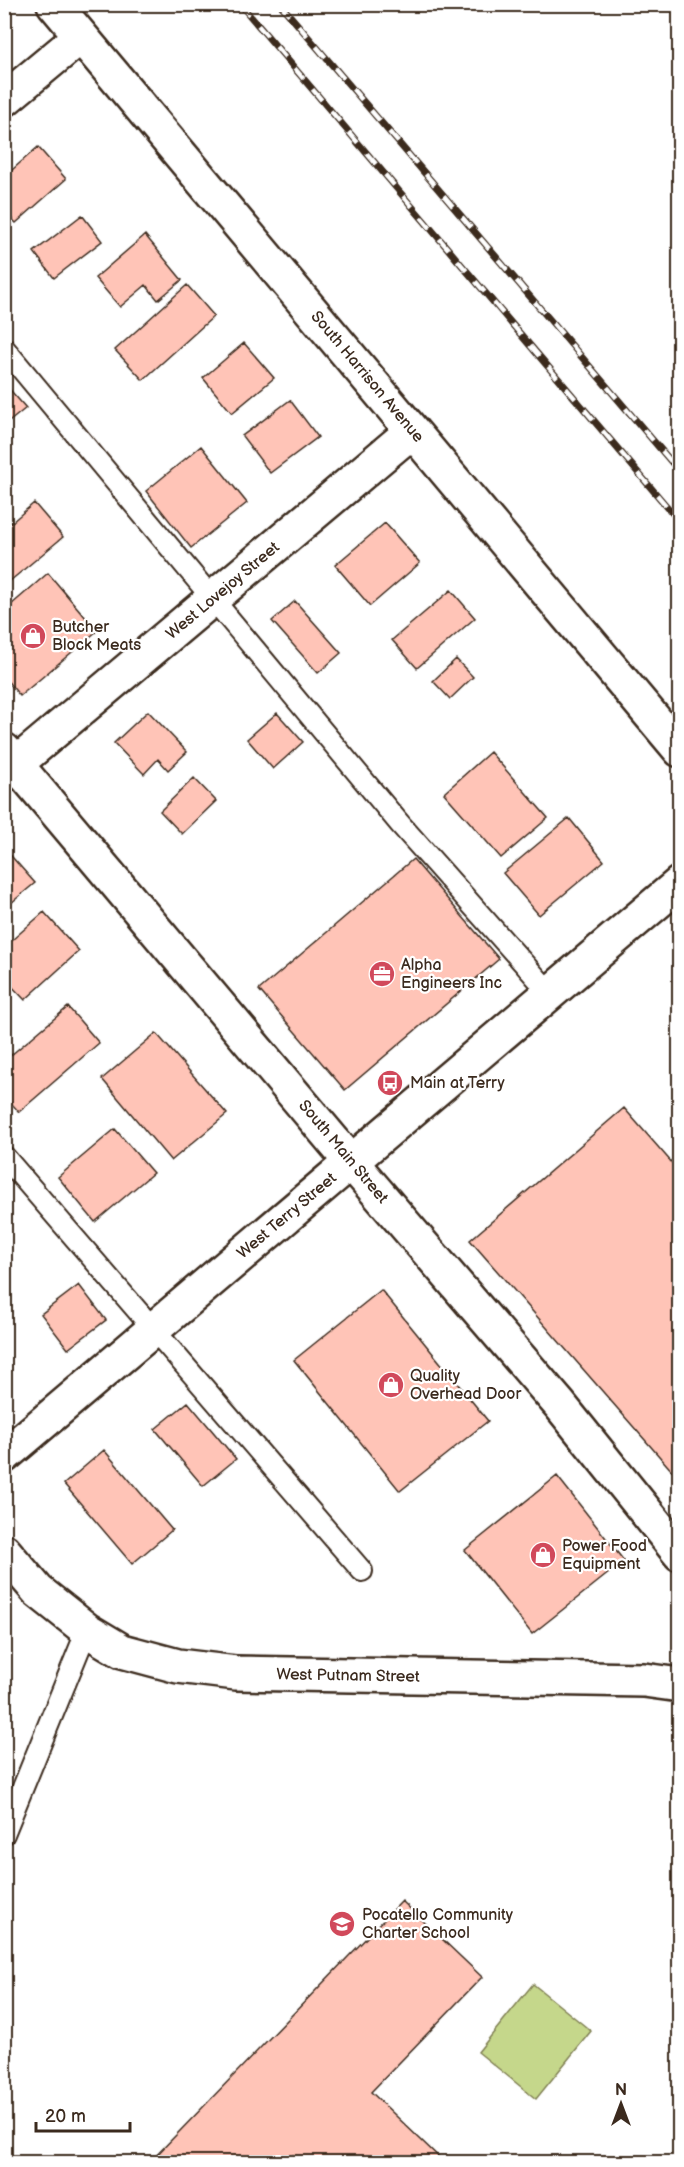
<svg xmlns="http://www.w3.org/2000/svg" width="684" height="2167" font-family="'Balsamiq Sans',sans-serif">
  <rect width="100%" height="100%" fill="#fff"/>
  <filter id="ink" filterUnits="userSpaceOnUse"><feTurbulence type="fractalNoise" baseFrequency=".0167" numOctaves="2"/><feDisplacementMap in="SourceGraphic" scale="12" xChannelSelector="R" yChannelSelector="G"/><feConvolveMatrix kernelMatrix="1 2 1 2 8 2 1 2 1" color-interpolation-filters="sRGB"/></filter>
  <g filter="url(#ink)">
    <!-- green -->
    <path fill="#c5d78b" stroke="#808054" stroke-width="1.5" d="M 533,1984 L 591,2031 L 536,2099 L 478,2052 Z"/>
    <!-- building -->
    <path fill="#ffc4b7" stroke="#3b2a1e" stroke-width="1.5" d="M 38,147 L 66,179 L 16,223 L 4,211 L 4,177 Z
      M 82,215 L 102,241 L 54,278 L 34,252 Z
      M 145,235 L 182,280 L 158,300 L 146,285 L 120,307 L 95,278 Z
      M 187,285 L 214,316 L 143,380 L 115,350 Z
      M 244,343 L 274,378 L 232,413 L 203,378 Z
      M 4,383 L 26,408 L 4,426 Z
      M 290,400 L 318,437 L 270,473 L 242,436 Z
      M 201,446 L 247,503 L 191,548 L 146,491 Z
      M 34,503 L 63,537 L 4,586 L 4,529 Z
      M 385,523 L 420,563 L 370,606 L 335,565 Z
      M 48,573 L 97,631 L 20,696 L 4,677 L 4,611 Z
      M 451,590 L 475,618 L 417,668 L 392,640 Z
      M 295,601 L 341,653 L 318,673 L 272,621 Z
      M 456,659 L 473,677 L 450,699 L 433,681 Z
      M 148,711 L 187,752 L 168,770 L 158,759 L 144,774 L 114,743 Z
      M 277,713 L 303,742 L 273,769 L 247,739 Z
      M 490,752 L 548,818 L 501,858 L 444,793 Z
      M 194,778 L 216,801 L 182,834 L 160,811 Z
      M 569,818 L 604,861 L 539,915 L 503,873 Z
      M 4,848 L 35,883 L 4,909 Z
      M 413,859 L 499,959 L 345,1090 L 259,990 Z
      M 44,912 L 79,951 L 25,1000 L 4,978 L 4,947 Z
      M 68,1007 L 99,1043 L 19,1112 L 4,1095 L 4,1061 Z
      M 156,1033 L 227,1114 L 171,1161 L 102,1079 Z
      M 624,1108 L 680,1172 L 680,1480 L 470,1240 Z
      M 115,1129 L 153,1173 L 95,1222 L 58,1177 Z
      M 79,1285 L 106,1320 L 68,1349 L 41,1314 Z
      M 381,1290 L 488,1421 L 400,1491 L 294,1360 Z
      M 188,1402 L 236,1459 L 203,1486 L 155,1429 Z
      M 104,1450 L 172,1530 L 132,1564 L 64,1484 Z
      M 557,1476 L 624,1561 L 532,1634 L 465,1550 Z
      M 402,1901 L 482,1977 L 371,2092 L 444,2162 L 301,2162 L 293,2155 L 285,2162 L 150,2162 Z"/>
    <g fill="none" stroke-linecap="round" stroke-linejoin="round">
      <!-- service casing -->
      <g stroke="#3b2a1e" stroke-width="24">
        <path id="service" d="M 4,348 L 400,824 L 550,993
          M 4,1156 L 362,1571
          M 4,1834 L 87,1630"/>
      </g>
      <!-- minor casing -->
      <g stroke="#3b2a1e" stroke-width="38">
        <path id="minor" d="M 54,4 L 680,750
          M 4,100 L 81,36
          M 4,774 L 412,431
          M 4,1456 L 680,883"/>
      </g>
      <!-- secondary casing -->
      <g stroke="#3b2a1e" stroke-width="38">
        <path id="secondary" d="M 4,750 L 351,1162 L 560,1405 L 680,1554
          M 4,1551 L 38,1591 L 87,1630 L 122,1651 L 178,1666 L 236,1673 L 644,1680 L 680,1685"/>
      </g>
      <!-- service -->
      <use href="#service" stroke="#fff" stroke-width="20"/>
      <!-- minor -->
      <use href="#minor" stroke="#fff" stroke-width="33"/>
      <!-- secondary -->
      <use href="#secondary" stroke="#fff" stroke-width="33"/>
      <!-- rail casing -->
      <g stroke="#3b2a1e" stroke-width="7">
        <path id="rail" d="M 240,4 L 680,522
          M 280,4 L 680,472"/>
      </g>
      <!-- rail -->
      <use href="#rail" stroke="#fff" stroke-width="4.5" stroke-dasharray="14" stroke-linecap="butt"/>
    </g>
  </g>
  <!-- icons -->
  <defs>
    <g id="shop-disc" transform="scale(1.35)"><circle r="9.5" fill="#d1495b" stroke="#fff"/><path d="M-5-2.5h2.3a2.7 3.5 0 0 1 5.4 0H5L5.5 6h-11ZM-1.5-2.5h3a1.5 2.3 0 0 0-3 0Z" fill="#fff"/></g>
    <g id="office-disc" transform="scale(1.35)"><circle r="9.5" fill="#d1495b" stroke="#fff"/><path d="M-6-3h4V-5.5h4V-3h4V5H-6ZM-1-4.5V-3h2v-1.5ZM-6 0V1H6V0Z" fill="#fff"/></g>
    <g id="bus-disc" transform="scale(1.35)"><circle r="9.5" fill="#d1495b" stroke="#fff"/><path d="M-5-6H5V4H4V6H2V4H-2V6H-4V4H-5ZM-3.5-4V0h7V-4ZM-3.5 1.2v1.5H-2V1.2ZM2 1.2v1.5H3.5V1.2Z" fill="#fff"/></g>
    <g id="school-disc" transform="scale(1.35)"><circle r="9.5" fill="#d1495b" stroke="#fff"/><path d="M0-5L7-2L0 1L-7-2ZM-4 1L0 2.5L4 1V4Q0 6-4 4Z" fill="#fff"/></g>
  </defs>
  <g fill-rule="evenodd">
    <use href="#shop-disc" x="33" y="636"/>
    <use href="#office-disc" x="382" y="974"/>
    <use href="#bus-disc" x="390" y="1083"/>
    <use href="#shop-disc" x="391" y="1385"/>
    <use href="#shop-disc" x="543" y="1555"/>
    <use href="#school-disc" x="342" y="1924"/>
  </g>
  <g text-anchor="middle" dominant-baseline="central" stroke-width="4.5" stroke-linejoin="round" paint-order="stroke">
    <!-- street labels -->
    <g font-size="16" fill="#3b2a1e" stroke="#fff">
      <text transform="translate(367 377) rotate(50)">South Harrison Avenue</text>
      <text transform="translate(223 591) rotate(-40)">West Lovejoy Street</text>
      <text transform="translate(343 1152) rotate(50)">South Main Street</text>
      <text transform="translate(287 1216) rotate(-40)">West Terry Street</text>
      <text transform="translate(348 1676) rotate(1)">West Putnam Street</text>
    </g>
    <!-- poi labels -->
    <g font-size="16" fill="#3b2a1e" stroke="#fff" text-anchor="start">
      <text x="52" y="627">Butcher<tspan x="52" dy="18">Block Meats</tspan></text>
      <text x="401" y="965">Alpha<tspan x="401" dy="18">Engineers Inc</tspan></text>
      <text x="410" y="1083">Main at Terry</text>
      <text x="410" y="1376">Quality<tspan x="410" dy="18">Overhead Door</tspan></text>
      <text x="562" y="1546">Power Food<tspan x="562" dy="18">Equipment</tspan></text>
      <text x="362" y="1915">Pocatello Community<tspan x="362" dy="18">Charter School</tspan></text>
    </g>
  </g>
  <!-- margin -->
  <rect width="684" height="2167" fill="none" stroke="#fff" stroke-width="24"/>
  <rect x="12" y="12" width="660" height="2143" fill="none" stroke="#3b2a1e" stroke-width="2" filter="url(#ink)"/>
  <!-- north arrow -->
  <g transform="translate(621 2104)" stroke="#ffffff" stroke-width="4.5" paint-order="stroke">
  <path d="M0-4.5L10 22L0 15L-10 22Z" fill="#3b2a1e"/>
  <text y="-9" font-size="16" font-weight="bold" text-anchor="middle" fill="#3b2a1e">N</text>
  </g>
  <!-- scale -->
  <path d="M36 2122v9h94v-9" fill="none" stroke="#3b2a1e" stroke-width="3"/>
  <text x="45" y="2122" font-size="18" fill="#3b2a1e" stroke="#ffffff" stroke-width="4.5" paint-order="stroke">20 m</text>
</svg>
